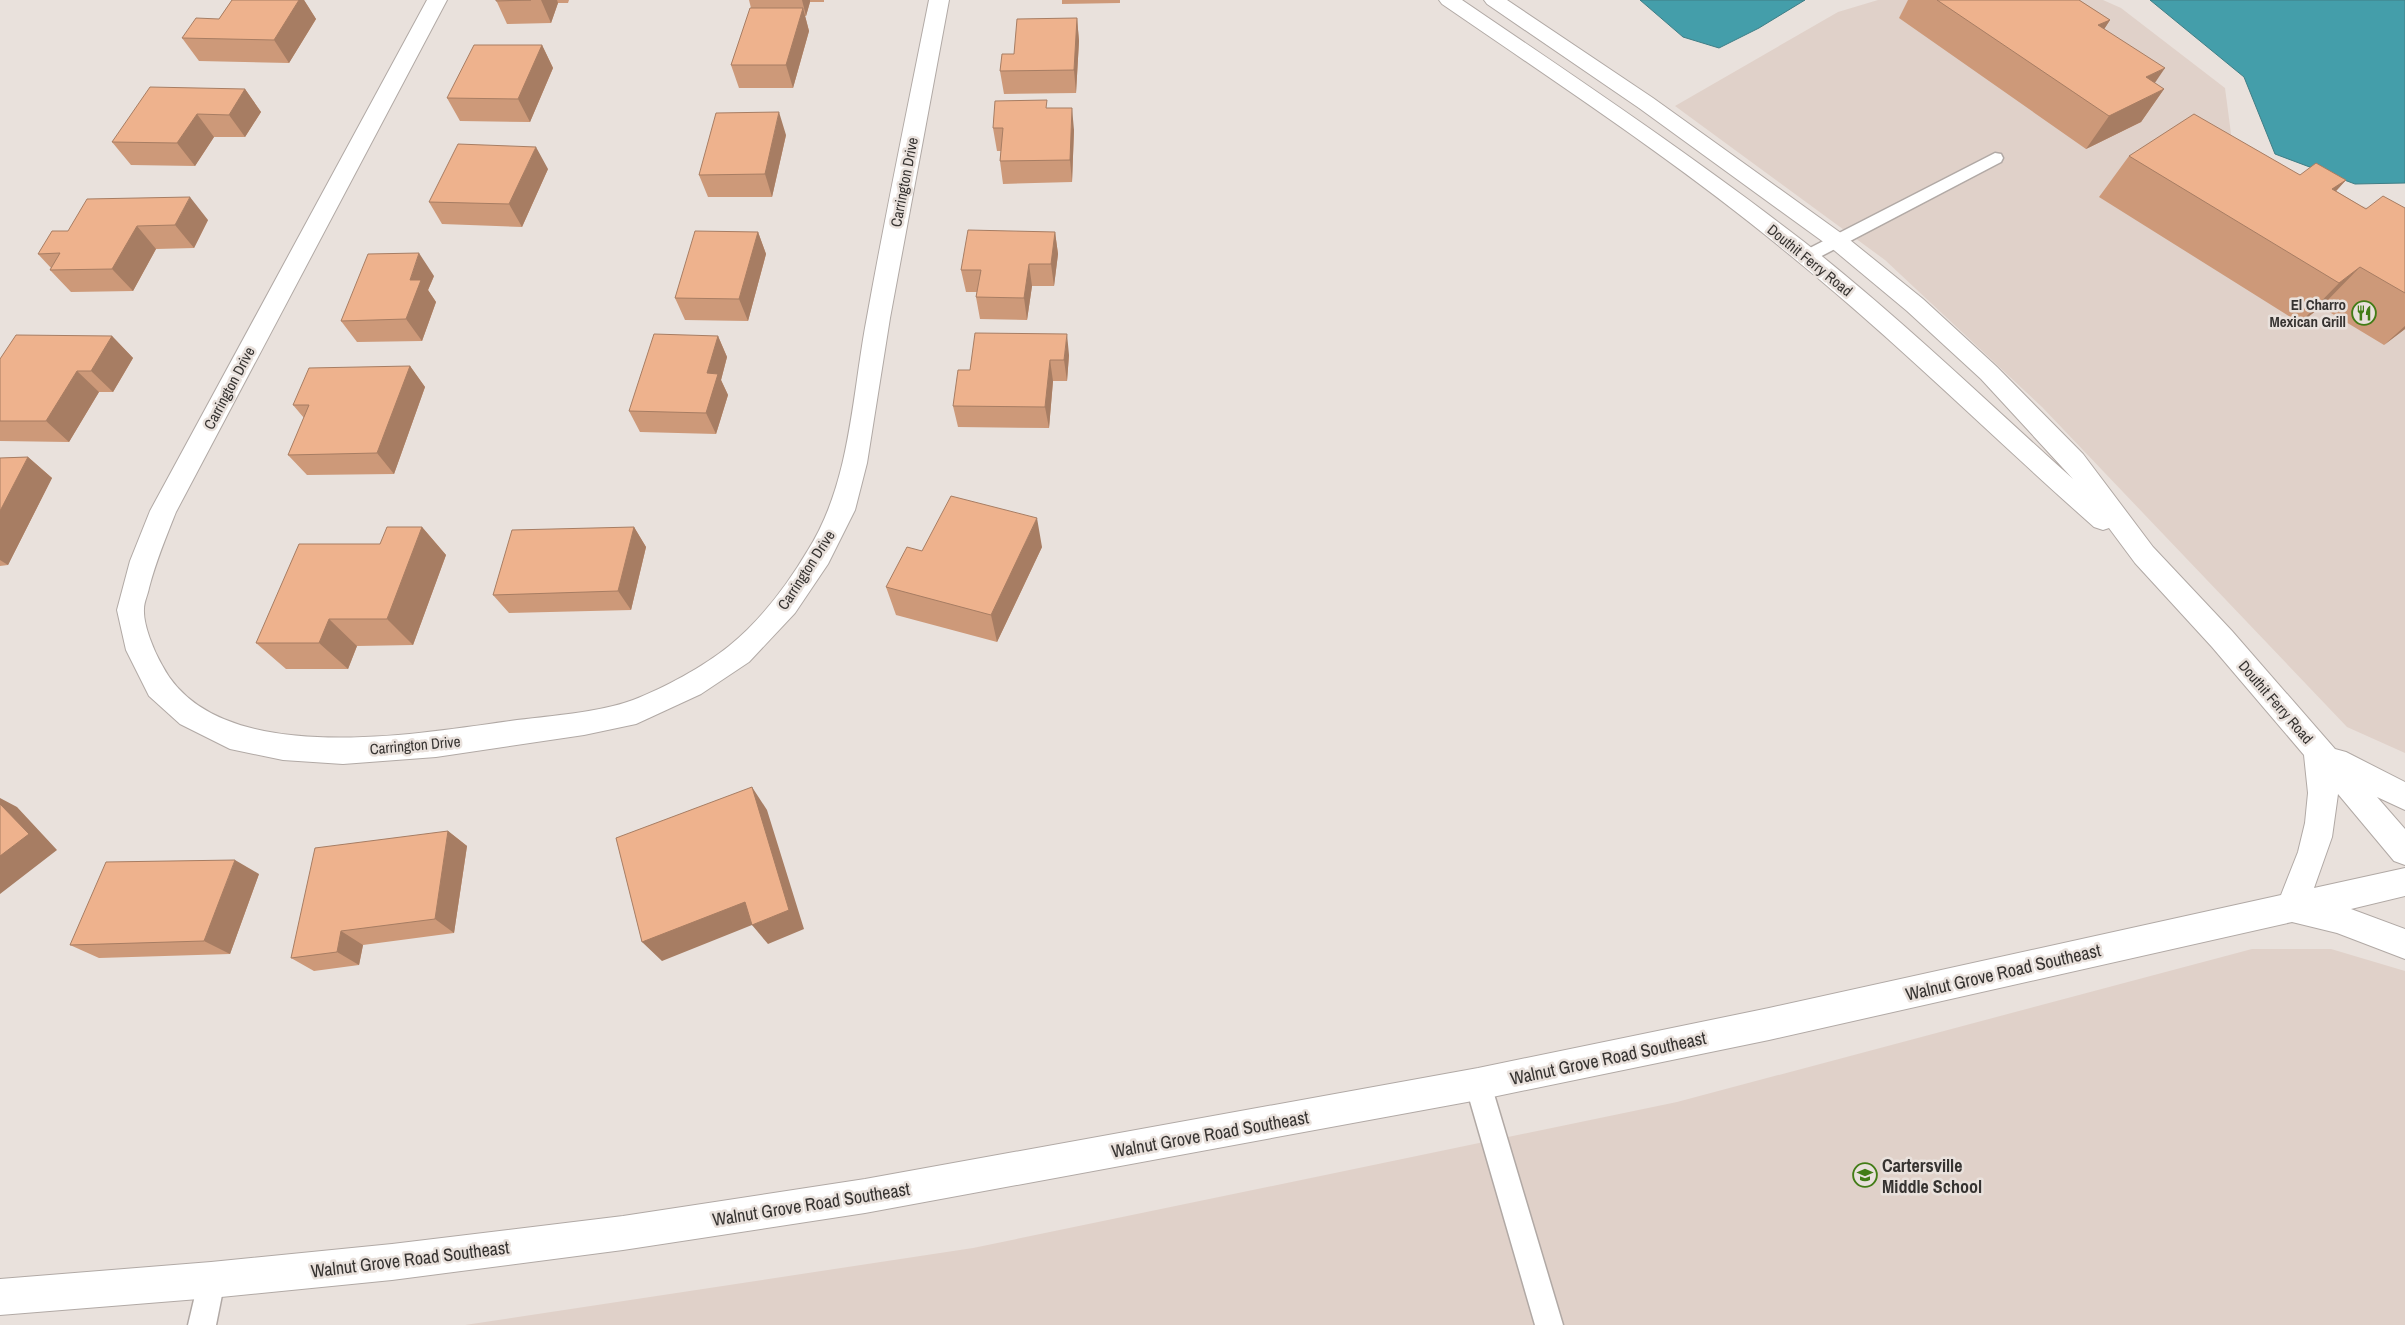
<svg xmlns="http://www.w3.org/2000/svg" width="2405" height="1325" font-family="'Archivo Narrow',sans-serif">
  <rect width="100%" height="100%" fill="#e9e1dc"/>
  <!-- built -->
  <path fill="#e0d1c9" d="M 1878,0 L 2103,0 L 2121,8 L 2225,88 L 2233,149 L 2306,194 L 2405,215 L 2405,753 L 2347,727 L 2042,407 L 1885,260 L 1675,106 L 1838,12 Z
    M 2252,949 L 2331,949 L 2405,971 L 2405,1325 L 465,1325 L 973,1248 L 1677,1102 Z"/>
  <!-- water -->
  <path fill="#449eaa" stroke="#407e86" d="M 1640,0 L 1805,0 L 1759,28 L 1719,48 L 1683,37 Z
    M 2150,0 L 2405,0 L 2405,183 L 2355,184 L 2275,154 L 2244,77 Z"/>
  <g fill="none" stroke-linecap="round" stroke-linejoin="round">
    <!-- service casing -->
    <g stroke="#b1a9a5" stroke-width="3">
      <path id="service" d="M 1995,153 L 2001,154 L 2003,158 L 2001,162 L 1812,261 L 1806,263 L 1800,261 L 1797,257 L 1800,253 Z
        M 1478,1071 L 1487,1075 L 1491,1084 L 1563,1325 L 1535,1325 L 1465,1084 L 1469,1075 Z
        M 211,1266 L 221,1270 L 225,1280 L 216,1325 L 188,1325 L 201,1270 Z"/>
    </g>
    <!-- minor casing -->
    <g stroke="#b1a9a5" stroke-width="2">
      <path id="minor" d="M 427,0 L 447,0 L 176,512 C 166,537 156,561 149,588 C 148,594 144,602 144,609 C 143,625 154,651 162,665 C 216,770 415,734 510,721 C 548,716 598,713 633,700 C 664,688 703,667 729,646 C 760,621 788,584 808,550 C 851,482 852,394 867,317 C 886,211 908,106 929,0 L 949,0 L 890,318 L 867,463 L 855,510 L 828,564 L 795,613 L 749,662 L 701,694 L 636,724 L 584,735 L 436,757 L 343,764 L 283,760 L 230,749 L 180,724 L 149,696 L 126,650 L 117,610 L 130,561 L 150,511 Z"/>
    </g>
    <!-- tertiary casing -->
    <g stroke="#b1a9a5" stroke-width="2">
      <path id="tertiary" d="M 1439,0 L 1462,0 C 1577,78 1693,156 1803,241 C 1897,315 1984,399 2073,479 L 1981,379 L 1907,311 L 1829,246 L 1639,108 L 1487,4 L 1484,0 L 1507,0 L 1653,98 L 1845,236 L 1923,299 L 1997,367 L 2083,454 L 2153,547 L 2232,631 L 2335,749 L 2346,752 L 2405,782 L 2405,810 L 2377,797 L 2405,829 L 2405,865 L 2394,861 L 2338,794 L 2332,837 L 2314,888 L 2405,868 L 2405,896 L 2351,909 L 2405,929 L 2405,959 L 2337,933 L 2292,922 L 1769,1040 L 1478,1100 L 865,1213 L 623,1250 L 392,1280 L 211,1298 L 0,1315 L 0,1279 L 211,1262 L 392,1244 L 623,1216 L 865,1179 L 1478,1068 L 1769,1008 L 2281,895 L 2298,852 L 2305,823 L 2308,793 L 2304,755 L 2212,647 L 2135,563 L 2109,528 L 2103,530 L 2094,527 C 1992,437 1896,341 1790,255 C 1680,164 1560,85 1442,4 Z"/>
    </g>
    <!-- service -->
    <use href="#service" fill="#fff" fill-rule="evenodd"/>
    <!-- minor -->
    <use href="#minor" fill="#fff" fill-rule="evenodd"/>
    <!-- tertiary -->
    <use href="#tertiary" fill="#fff" fill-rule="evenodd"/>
  </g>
  <!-- wall -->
  <path fill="#cd9979" d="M 232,0 L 304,0 L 316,19 L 289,63 L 199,61 L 182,38 L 219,19 Z
    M 496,0 L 569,0 L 568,3 L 558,3 L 551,23 L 507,24 Z
    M 749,0 L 824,0 L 824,2 L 810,2 L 806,16 L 805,16 L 809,31 L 793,88 L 739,88 L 731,65 L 751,8 Z
    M 1062,0 L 1120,0 L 1120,3 L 1062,4 Z
    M 1908,0 L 2079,0 L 2110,20 L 2104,29 L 2155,83 L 2164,89 L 2141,122 L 2086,149 L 1899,18 Z
    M 1077,18 L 1079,41 L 1076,93 L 1004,94 L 1000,71 L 1014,54 Z
    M 542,45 L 553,68 L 530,122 L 460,121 L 447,98 Z
    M 245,89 L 261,112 L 245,137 L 214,137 L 195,166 L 131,165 L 112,142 Z
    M 1048,108 L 1074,130 L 1072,182 L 1003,184 L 1000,161 L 1001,151 L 997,151 L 993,128 Z
    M 786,135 L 772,197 L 708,197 L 699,175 Z
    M 2129,156 L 2346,180 L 2336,191 L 2366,209 L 2405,208 L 2405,329 L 2384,345 L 2321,307 L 2300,323 L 2099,197 Z
    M 548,169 L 522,227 L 442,224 L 429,202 Z
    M 208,220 L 194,248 L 156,249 L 133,291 L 71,292 L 50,270 L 51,268 L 38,254 L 68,231 Z
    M 758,232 L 766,254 L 748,321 L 685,320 L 675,298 Z
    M 1055,232 L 1058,254 L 1054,286 L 1032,286 L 1027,320 L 980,319 L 976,297 L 977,292 L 966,292 L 961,270 Z
    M 434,276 L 428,290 L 436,302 L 422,341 L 357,342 L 341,321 Z
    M 112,336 L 133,358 L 113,392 L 99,392 L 69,442 L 0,441 L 0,359 Z
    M 718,336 L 727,357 L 721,380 L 728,395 L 716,434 L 640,432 L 629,411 Z
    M 1069,355 L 1067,381 L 1053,381 L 1049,428 L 958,427 L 953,406 L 970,370 Z
    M 410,366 L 425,387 L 394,474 L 307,475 L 288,455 L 304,418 L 293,405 Z
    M 28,457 L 52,478 L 8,565 L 0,566 L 0,458 Z
    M 422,527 L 446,555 L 413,645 L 357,646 L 348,669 L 286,669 L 256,643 L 380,544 Z
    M 634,527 L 646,547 L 631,610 L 509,613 L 493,595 Z
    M 1042,547 L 997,642 L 896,615 L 886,587 L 922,551 Z
    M 448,831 L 467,846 L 454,933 L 363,945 L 359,965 L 314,971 L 291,958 Z
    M 259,874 L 230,954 L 99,958 L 70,945 Z"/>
  <!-- shaded-wall -->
  <path fill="#a77d63" d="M 299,0 L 304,0 L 316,19 L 289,63 L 274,40 Z
    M 541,0 L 557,0 L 558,3 L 551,23 Z
    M 802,0 L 810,0 L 810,2 L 806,16 Z
    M 803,8 L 809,31 L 793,88 L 786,65 Z
    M 1077,18 L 1079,41 L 1076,93 L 1074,70 Z
    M 2110,20 L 2089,53 L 2098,25 Z
    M 542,45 L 553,68 L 530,122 L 518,99 Z
    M 2165,68 L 2144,99 L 2164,89 L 2141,122 L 2086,149 L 2109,116 L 2146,77 Z
    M 245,89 L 261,112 L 245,137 L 229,115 Z
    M 1072,108 L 1074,130 L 1072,182 L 1070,160 Z
    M 779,112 L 786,135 L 772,197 L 765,174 Z
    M 197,114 L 214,137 L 195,166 L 177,143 Z
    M 536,147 L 548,169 L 522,227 L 509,204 Z
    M 2346,180 L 2309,221 L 2332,189 Z
    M 190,197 L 208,220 L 194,248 L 175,225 Z
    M 137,226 L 156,249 L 133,291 L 112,269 Z
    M 758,232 L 766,254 L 748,321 L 739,299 Z
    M 1055,232 L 1058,254 L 1054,286 L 1051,264 Z
    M 419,253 L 434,276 L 428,290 L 436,302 L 422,341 L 406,319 L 410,280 Z
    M 1029,264 L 1032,286 L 1027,320 L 1024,298 Z
    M 2360,267 L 2321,307 L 2300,323 L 2339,283 Z
    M 2405,326 L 2405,329 L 2384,345 Z
    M 1067,334 L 1069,355 L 1067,381 L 1064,360 Z
    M 112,336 L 133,358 L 113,392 L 91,371 Z
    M 718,336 L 727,357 L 721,380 L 728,395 L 716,434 L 706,413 L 707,373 Z
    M 1050,360 L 1053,381 L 1049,428 L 1045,407 Z
    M 410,366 L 425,387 L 394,474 L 377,453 Z
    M 77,371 L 99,392 L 69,442 L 46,421 Z
    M 28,457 L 52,478 L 8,565 L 0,560 L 0,511 Z
    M 1037,518 L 1042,547 L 997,642 L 991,615 Z
    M 422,527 L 446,555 L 413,645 L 387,619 Z
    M 634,527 L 646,547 L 631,610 L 618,591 Z
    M 329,619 L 357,646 L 348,669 L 319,643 Z
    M 752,787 L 767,810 L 804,929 L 768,944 L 752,925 L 662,961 L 642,942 Z
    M 0,798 L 17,807 L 57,850 L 0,894 Z
    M 448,831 L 467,846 L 454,933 L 435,919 Z
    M 235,860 L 259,874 L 230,954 L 204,941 Z
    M 341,931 L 363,945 L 359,965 L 337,952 Z"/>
  <!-- building -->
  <path fill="#eeb28d" stroke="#a77d63" d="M 232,0 L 299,0 L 274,40 L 182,38 L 196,18 L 219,19 Z
    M 496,0 L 531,0 L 496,1 Z
    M 1937,0 L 2079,0 L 2110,20 L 2098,25 L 2165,68 L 2146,77 L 2164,89 L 2109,116 Z
    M 750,8 L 803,8 L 786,65 L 731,65 Z
    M 1077,18 L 1074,70 L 1000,71 L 1002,54 L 1014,54 L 1017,19 Z
    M 474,45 L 542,45 L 518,99 L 447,98 Z
    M 150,87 L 245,89 L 229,115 L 197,114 L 177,143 L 112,142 Z
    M 1047,100 L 1046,108 L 1072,108 L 1070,160 L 1000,161 L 1003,128 L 993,128 L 995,101 Z
    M 779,112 L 765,174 L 699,175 L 716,113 Z
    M 2194,114 L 2300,175 L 2316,163 L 2346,180 L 2332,189 L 2366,209 L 2383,196 L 2405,208 L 2405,293 L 2360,267 L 2339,283 L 2129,156 Z
    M 458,144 L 536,147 L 509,204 L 429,202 Z
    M 190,197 L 175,225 L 137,226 L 112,269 L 50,270 L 60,253 L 38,254 L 52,231 L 68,231 L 87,199 Z
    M 968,230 L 1055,232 L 1051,264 L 1029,264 L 1024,298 L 976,297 L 981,270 L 961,270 Z
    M 695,231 L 758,232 L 739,299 L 675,298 Z
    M 419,253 L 410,280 L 421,280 L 406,319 L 341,321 L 368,254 Z
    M 975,333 L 1067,334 L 1064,360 L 1050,360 L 1045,407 L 953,406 L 958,370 L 970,370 Z
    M 654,334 L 718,336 L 707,373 L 718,374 L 706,413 L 629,411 Z
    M 16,335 L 112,336 L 91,371 L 77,371 L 46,421 L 0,421 L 0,359 Z
    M 410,366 L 377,453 L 288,455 L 309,405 L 293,405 L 309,368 Z
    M 28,457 L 0,511 L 0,458 Z
    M 951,496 L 1037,518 L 991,615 L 886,587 L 907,547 L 922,551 Z
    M 387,527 L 422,527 L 387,619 L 329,619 L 319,643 L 256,643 L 299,544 L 380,544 Z
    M 634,527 L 618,591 L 493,595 L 512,530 Z
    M 752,787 L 789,910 L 752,925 L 745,902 L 642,942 L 616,838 Z
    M 0,804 L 29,834 L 0,856 Z
    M 448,831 L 435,919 L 341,931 L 337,952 L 291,958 L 315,848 Z
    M 235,860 L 204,941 L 70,945 L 106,862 Z"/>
  <!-- icons -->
  <defs>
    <g id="restaurant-ring" transform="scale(1.25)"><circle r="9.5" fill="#e9e1dc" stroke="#427c16" stroke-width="1.5"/><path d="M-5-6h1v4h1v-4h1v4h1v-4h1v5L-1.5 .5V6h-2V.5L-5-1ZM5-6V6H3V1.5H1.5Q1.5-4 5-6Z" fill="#427c16"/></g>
    <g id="school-ring" transform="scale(1.25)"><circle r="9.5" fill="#e9e1dc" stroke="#427c16" stroke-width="1.5"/><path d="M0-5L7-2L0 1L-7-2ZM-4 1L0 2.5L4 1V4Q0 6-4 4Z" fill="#427c16"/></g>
  </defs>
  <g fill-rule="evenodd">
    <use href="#restaurant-ring" x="2364" y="313"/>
    <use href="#school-ring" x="1865" y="1175"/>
  </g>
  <g text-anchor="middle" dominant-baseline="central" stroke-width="5" stroke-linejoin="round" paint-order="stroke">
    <!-- street labels -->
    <g font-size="15" fill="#363331" stroke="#e9e1dc">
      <text transform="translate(904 182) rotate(-79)">Carrington Drive</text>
      <text transform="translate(1810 260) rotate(39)">Douthit Ferry Road</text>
      <text transform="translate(229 388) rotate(-62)">Carrington Drive</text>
      <text transform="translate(806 570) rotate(-57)">Carrington Drive</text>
      <text transform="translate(2276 702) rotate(49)">Douthit Ferry Road</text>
      <text transform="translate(415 745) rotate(-5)">Carrington Drive</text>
    </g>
    <!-- poi labels -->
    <g font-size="15" font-weight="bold" fill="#363331" stroke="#e9e1dc" text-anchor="end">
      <text x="2346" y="304">El Charro<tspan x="2346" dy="17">Mexican Grill</tspan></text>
    </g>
    <!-- near-street labels -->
    <g font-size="18" fill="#363331" stroke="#e9e1dc">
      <text transform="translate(2003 972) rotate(-13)">Walnut Grove Road Southeast</text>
      <text transform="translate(1608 1058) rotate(-12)">Walnut Grove Road Southeast</text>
      <text transform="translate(1210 1134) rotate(-10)">Walnut Grove Road Southeast</text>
      <text transform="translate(811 1204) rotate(-9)">Walnut Grove Road Southeast</text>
      <text transform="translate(410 1259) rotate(-7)">Walnut Grove Road Southeast</text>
    </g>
    <!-- near-poi labels -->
    <g font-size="18" font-weight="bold" fill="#363331" stroke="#e9e1dc" text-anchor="start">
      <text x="1882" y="1165">Cartersville<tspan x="1882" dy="21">Middle School</tspan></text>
    </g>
  </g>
</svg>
